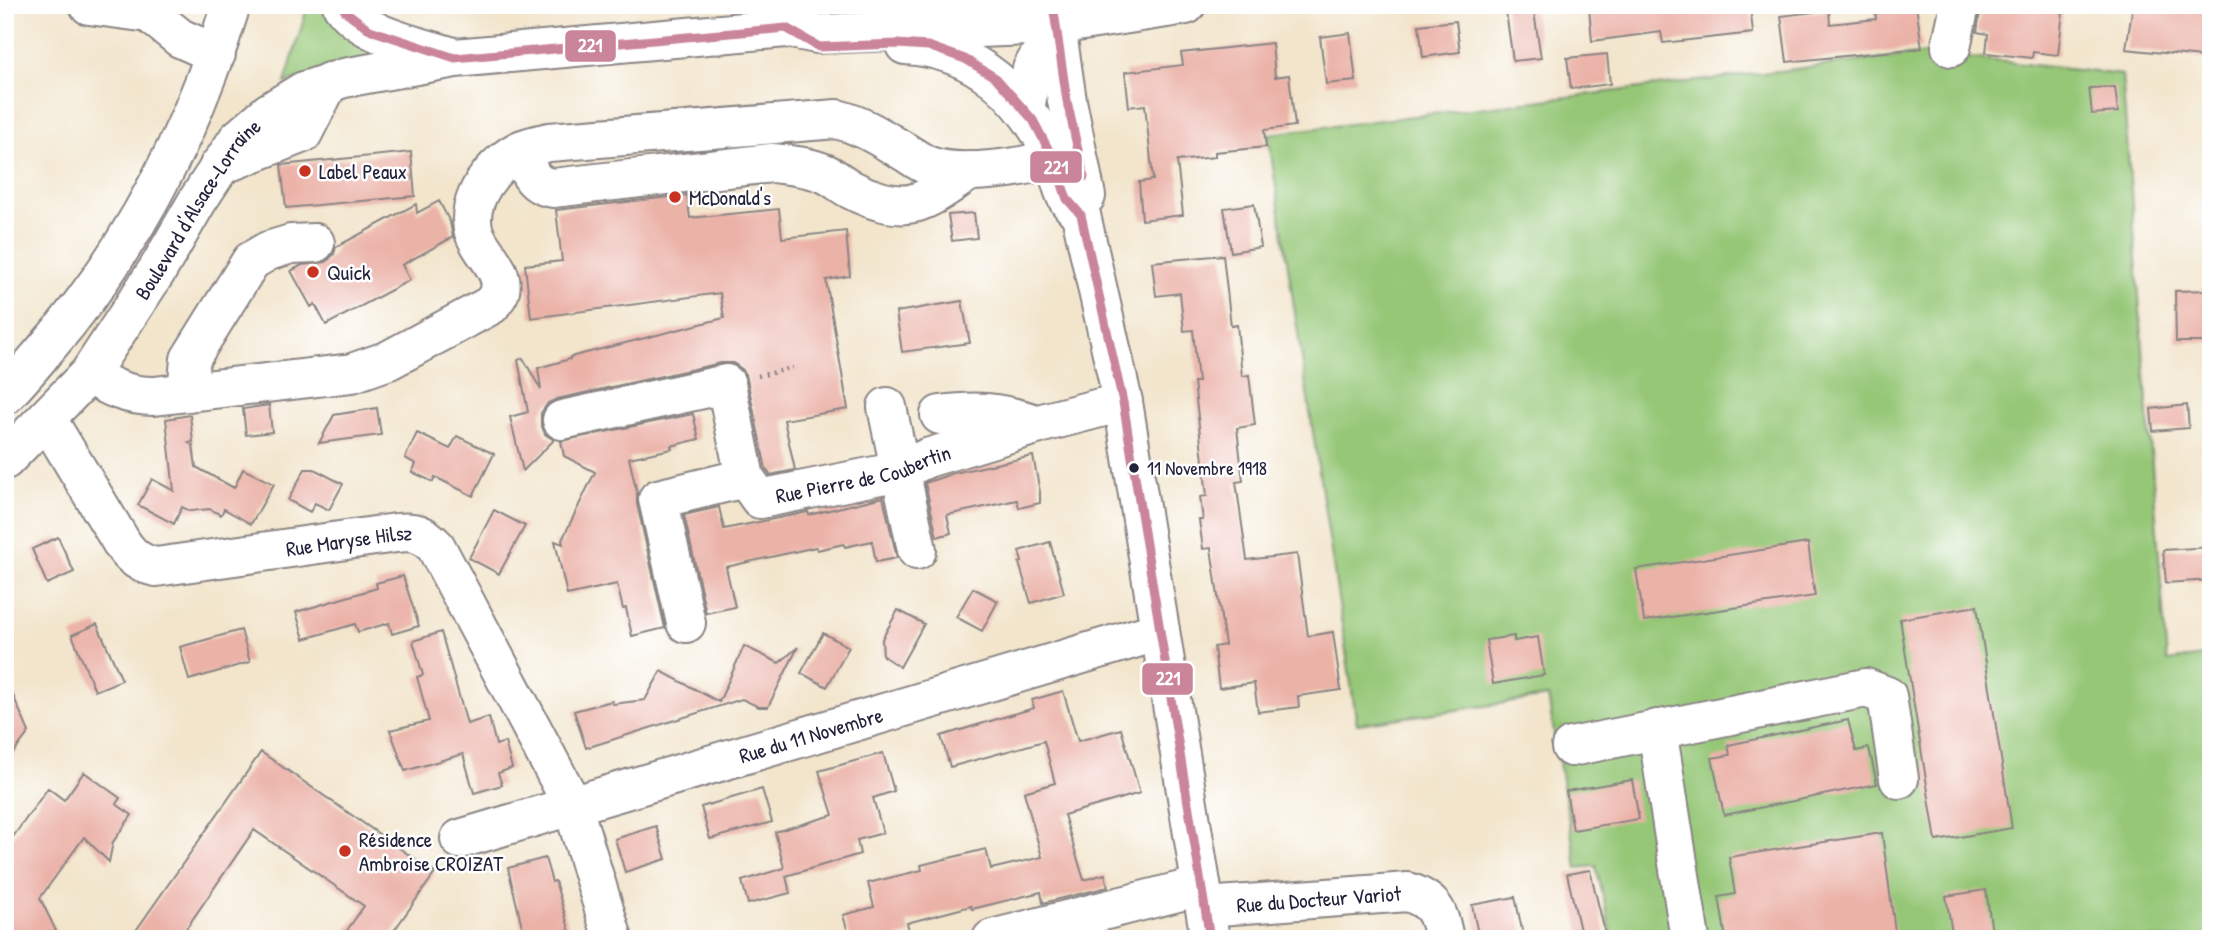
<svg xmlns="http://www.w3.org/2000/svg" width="2216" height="944" font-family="'Patrick Hand',sans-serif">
  <rect width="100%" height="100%" fill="#fff"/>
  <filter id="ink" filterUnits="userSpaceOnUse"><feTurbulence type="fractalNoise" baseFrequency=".0143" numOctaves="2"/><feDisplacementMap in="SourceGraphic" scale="14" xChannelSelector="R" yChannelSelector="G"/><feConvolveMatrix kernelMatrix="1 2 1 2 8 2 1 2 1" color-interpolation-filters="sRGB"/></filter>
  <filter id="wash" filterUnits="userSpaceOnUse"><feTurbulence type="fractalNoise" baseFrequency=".00686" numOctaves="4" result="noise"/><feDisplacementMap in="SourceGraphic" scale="28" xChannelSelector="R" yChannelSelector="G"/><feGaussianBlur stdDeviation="1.57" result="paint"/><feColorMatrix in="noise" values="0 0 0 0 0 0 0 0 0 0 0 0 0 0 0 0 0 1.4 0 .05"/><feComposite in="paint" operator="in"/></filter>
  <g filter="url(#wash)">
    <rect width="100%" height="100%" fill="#f2e5cc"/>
    <!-- green -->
    <path fill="#95c777" stroke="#5c7459" stroke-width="2" d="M 308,5 L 327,5 L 386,57 L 285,83 Z
      M 905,5 L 1038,5 L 1040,17 L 884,19 Z
      M 1925,53 L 2122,75 L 2167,661 L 2211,655 L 2211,939 L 1613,939 L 1596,866 L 1577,868 L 1548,697 L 1357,724 L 1268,134 Z"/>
    <g id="blocks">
      <!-- building -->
      <path fill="#ebb2a8" d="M 1505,5 L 1533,5 L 1541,58 L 1513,61 Z
        M 1611,5 L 1750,5 L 1753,33 L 1663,43 L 1661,32 L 1592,41 L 1589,8 Z
        M 1875,5 L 1916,5 L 1922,48 L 1787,62 L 1781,16 L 1829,10 L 1830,24 L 1876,19 Z
        M 1981,5 L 2062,5 L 2061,12 L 2063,12 L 2058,55 L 2033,52 L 2032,58 L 1986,53 L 1988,34 L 1977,32 Z
        M 2133,5 L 2211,5 L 2211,58 L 2126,49 Z
        M 1456,21 L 1460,52 L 1423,57 L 1419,25 Z
        M 1350,33 L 1356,81 L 1326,84 L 1320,37 Z
        M 1272,43 L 1275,77 L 1289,75 L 1295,126 L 1264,130 L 1266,147 L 1215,152 L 1215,157 L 1177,161 L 1183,215 L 1142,220 L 1139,182 L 1153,180 L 1145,105 L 1129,107 L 1125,72 L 1183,65 L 1181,53 Z
        M 1607,54 L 1610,84 L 1571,89 L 1567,58 Z
        M 2115,87 L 2118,112 L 2092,114 L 2089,88 Z
        M 411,152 L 415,196 L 286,208 L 281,165 Z
        M 687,195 L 690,218 L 779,209 L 782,238 L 846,231 L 850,276 L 826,280 L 848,409 L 784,420 L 795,470 L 770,475 L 766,469 L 747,379 L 743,370 L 733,363 L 721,363 L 557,399 L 548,403 L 541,413 L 541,424 L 545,434 L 554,440 L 523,471 L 510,417 L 528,412 L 518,360 L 523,358 L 541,390 L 538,368 L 570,359 L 570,357 L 724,318 L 720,293 L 531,318 L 525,265 L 562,261 L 556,210 Z
        M 439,201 L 450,222 L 453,237 L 402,265 L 410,280 L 326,325 L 315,304 L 311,307 L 291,271 L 302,265 L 326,262 L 334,254 L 336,247 L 416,204 L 417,213 Z
        M 1254,204 L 1261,247 L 1231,252 L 1224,208 Z
        M 974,213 L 977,238 L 952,241 L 948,215 Z
        M 1223,255 L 1231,326 L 1237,325 L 1242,376 L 1249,375 L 1255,425 L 1237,428 L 1243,481 L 1236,482 L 1247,560 L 1297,554 L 1308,636 L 1333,632 L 1341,690 L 1298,696 L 1299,707 L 1258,712 L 1254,683 L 1219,688 L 1214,647 L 1225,645 L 1211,548 L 1203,549 L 1199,520 L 1203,520 L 1200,497 L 1207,496 L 1194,382 L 1198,382 L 1193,330 L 1184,331 L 1180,293 L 1156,296 L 1152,262 Z
        M 2211,290 L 2211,342 L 2176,342 L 2175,291 Z
        M 962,301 L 970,343 L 902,352 L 896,312 Z
        M 269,405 L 272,432 L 246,435 L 243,409 Z
        M 2187,405 L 2189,428 L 2153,431 L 2151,409 Z
        M 377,408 L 381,435 L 319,443 L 334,415 Z
        M 693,414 L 699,439 L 671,446 L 672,449 L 629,458 L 637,493 L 637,504 L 665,628 L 632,636 L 626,608 L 623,609 L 617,584 L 567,595 L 555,541 L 563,544 L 562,540 L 595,472 L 564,456 L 561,441 Z
        M 190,415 L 193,442 L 189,443 L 193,445 L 196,467 L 234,488 L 243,469 L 274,484 L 251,524 L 224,509 L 221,515 L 210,509 L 190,511 L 182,507 L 174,524 L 138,505 L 152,479 L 174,491 L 166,419 Z
        M 417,433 L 450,449 L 457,436 L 494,454 L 473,496 L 435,477 L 433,482 L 412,472 L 416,464 L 405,458 Z
        M 1033,456 L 1040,492 L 1040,503 L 1019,508 L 1017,500 L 947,515 L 951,533 L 937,537 L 925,483 L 954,473 Z
        M 305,469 L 314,469 L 343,484 L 329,510 L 315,503 L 310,512 L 288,500 Z
        M 883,497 L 897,558 L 876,562 L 872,541 L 845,547 L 844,544 L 817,550 L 816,547 L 726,567 L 735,607 L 706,613 L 684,515 L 719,507 L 724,529 L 808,512 L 809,515 Z
        M 494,510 L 525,526 L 499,574 L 469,558 Z
        M 58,537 L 74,572 L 47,584 L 32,549 Z
        M 1050,542 L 1064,593 L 1031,603 L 1019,563 L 1022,562 L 1019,551 Z
        M 1808,543 L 1815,596 L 1644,621 L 1636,569 Z
        M 2211,547 L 2211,580 L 2166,583 L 2163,550 Z
        M 403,576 L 419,626 L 392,634 L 389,623 L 358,632 L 355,624 L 304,639 L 296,612 L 377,588 L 376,583 Z
        M 973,588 L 998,601 L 982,631 L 956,617 Z
        M 1977,606 L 2012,828 L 1936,841 L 1900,619 Z
        M 898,610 L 924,624 L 900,667 L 883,656 L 882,639 Z
        M 97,624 L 122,680 L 95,691 L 72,635 Z
        M 241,630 L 250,662 L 189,680 L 180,647 Z
        M 441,632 L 467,724 L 489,717 L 496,745 L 505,742 L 512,768 L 498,773 L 502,785 L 474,793 L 463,754 L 405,771 L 390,730 L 429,721 L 417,677 L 423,675 L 413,641 Z
        M 823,633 L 849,647 L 827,687 L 801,673 Z
        M 1514,636 L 1514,641 L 1538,637 L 1544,675 L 1493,684 L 1486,640 Z
        M 744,646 L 779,663 L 798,647 L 768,707 L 759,707 L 742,699 L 586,748 L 574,711 L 612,701 L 613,704 L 645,700 L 661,671 L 719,702 Z
        M 5,677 L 29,732 L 5,764 Z
        M 1063,691 L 1078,741 L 1121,729 L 1140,793 L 1064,815 L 1084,880 L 1105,874 L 1108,887 L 1043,903 L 1041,892 L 972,909 L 971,906 L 907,923 L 910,934 L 892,939 L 850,939 L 843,915 L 874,907 L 868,883 L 922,870 L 921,865 L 986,849 L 991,869 L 1042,857 L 1024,792 L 1055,783 L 1044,741 L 950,767 L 941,736 L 1034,708 L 1032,700 Z
        M 1848,720 L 1856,751 L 1869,748 L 1877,784 L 1724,815 L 1712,758 L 1730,755 L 1728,745 Z
        M 261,752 L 435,873 L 388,939 L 341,939 L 364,906 L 254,830 L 179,939 L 130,939 Z
        M 883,753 L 894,791 L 873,798 L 883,833 L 857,840 L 860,854 L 786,876 L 790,893 L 748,904 L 742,881 L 784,868 L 775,832 L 833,815 L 819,771 Z
        M 84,772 L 120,798 L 116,804 L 132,815 L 113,842 L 109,862 L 84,837 L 40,898 L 60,939 L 5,939 L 5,848 L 48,788 L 64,800 Z
        M 1632,780 L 1639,819 L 1573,830 L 1566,791 Z
        M 762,789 L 772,822 L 710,839 L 701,807 Z
        M 656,826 L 666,859 L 625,872 L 615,839 Z
        M 1882,833 L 1896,939 L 1726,939 L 1719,897 L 1735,894 L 1729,857 Z
        M 545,858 L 552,882 L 555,881 L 572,939 L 525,939 L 508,868 Z
        M 1590,870 L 1604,928 L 1605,939 L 1582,939 L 1567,874 Z
        M 1986,890 L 1993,939 L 1953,939 L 1946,896 Z
        M 1515,897 L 1524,939 L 1479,939 L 1472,905 Z"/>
    </g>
  </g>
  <g filter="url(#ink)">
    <use href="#blocks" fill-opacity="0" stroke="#8a8484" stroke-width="2"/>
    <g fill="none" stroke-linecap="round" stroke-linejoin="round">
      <!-- minor casing -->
      <g stroke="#8a8484" stroke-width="42">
        <g id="minor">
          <path d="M 89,5 L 149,13"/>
          <path d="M 151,5 L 149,13 L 180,38 L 216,54"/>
          <path d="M 1057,25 L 1186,5"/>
          <path d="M 1951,47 L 1960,5"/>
          <path d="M 521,150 C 528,169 530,185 553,188 L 772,163 C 790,165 807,166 824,173 C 834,177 842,185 852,190 C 869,199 895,208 914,203 C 934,198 953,181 970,171"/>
          <path d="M 219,166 L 303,133 L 329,82"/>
          <path d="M 89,374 C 110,388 128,396 154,396 L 352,373 L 389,360 L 491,305 C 493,301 499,296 500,291 C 505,269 480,252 474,232 C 464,201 494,161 523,149 C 531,146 540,144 549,142 L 837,119 C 864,126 881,138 905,152 C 913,157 921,163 929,166 C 959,177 1024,168 1053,158"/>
          <path d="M 187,392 L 190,359 L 251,261 L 268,251 L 291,244 L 315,243"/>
          <path d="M 887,407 L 917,550"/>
          <path d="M 940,415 C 978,410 999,412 1036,424"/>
          <path id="s1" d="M 47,419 L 123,545 C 132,558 141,564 156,567 L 396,533 C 414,531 423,533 436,547 L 572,804 L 613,939"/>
          <path id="s2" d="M 562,420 L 726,384 L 745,478 L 760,499 L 900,471 L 927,458 L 1046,422 L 1123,402"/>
          <path d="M 686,623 L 658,499 L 745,478"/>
          <path d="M 1657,729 L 1690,939"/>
          <path d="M 1571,747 L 1866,688 L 1887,696 L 1899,779"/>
          <path id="s3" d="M 460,839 L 1160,631"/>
          <path id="s4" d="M 1205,907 L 1408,892 C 1435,901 1439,913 1444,939"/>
          <path d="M 992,939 L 1201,886"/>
        </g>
      </g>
      <!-- major casing -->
      <g stroke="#8a8484" stroke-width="42">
        <g id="major">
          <path d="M 342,5 C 363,36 416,45 450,56"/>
          <path d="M 1053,5 L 1067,101 L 1086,196"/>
          <path d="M 905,45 C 976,49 1024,94 1053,157 C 1059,170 1060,185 1067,198 C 1070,204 1076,209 1081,215 L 1123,402 L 1210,939"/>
          <path d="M 1025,110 L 1032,69 L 1057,25"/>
          <path d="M 5,395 C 19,381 32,365 44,351 C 132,250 192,133 231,5"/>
          <path id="s5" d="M 5,460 L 89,374 L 158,269 L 198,200 L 238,139 L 268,113 L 304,91 L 344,78 L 455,58 L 786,28 L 817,34 L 1057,25"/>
        </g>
      </g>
      <!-- path -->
      <path stroke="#8a8484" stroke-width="4.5" stroke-dasharray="2 5" stroke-linecap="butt" d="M 758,376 L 793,368"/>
      <!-- minor -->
      <use href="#minor" stroke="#fff" stroke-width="38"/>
      <!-- major -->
      <use href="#major" stroke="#fff" stroke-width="38"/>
      <!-- bus-1 casing -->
      <g stroke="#fff" stroke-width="14">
        <path id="bus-1" d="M 342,5 L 345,11 L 370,30 L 455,58 L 786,28 L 819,47 L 897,44 L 928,46 L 965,59 L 996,78 L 1033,120 L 1053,158 L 1067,199 L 1081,215 L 1123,402 L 1210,939
          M 1053,5 L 1067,101 L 1084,177"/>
      </g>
      <!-- bus-1 -->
      <use href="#bus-1" stroke="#ca859a" stroke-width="9"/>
    </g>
  </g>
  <!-- markers -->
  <g fill="#c8321e" stroke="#fff" stroke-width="2.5">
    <circle cx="305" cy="171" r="7"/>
    <circle cx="675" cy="197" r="7"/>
    <circle cx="313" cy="272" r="7"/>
    <circle cx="345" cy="851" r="7"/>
  </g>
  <circle fill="#22223b" stroke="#fff" stroke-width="2.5" cx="1134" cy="468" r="6"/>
  <g text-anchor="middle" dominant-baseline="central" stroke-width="5" stroke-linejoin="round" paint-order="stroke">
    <!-- bus labels -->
    <g font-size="19" fill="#22223b" stroke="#fff" text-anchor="start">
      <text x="1147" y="468">11 Novembre 1918</text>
    </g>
    <!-- poi labels -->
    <g font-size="21" fill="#22223b" stroke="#fff" text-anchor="start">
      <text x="319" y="171">Label Peaux</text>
      <text x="689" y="197">McDonald's</text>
      <text x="327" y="272">Quick</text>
      <text x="359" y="839">Résidence<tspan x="359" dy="24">Ambroise CROIZAT</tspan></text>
    </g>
    <!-- street labels -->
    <g font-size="21" fill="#22223b" stroke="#fff">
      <text stroke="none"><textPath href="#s5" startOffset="318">Boulevard d'Alsace-Lorraine</textPath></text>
      <text stroke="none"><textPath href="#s2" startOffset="396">Rue Pierre de Coubertin</textPath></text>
      <text stroke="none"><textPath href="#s1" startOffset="383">Rue Maryse Hilsz</textPath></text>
      <text stroke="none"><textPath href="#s3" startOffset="366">Rue du 11 Novembre</textPath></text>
      <text stroke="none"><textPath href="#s4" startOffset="114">Rue du Docteur Variot</textPath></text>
    </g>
  </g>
  <g stroke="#fff" stroke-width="2.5">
    <rect x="564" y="29" width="53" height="34" rx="7" fill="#ca859a"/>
    <rect x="1029" y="150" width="54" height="34" rx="7" fill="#ca859a"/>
    <rect x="1141" y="662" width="53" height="34" rx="7" fill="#ca859a"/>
  </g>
  <g font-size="19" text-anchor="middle" font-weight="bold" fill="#fff">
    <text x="590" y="52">221</text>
    <text x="1056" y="174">221</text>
    <text x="1168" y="685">221</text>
  </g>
  <!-- margin -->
  <rect width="2216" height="944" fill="none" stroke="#fff" stroke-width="28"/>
</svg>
